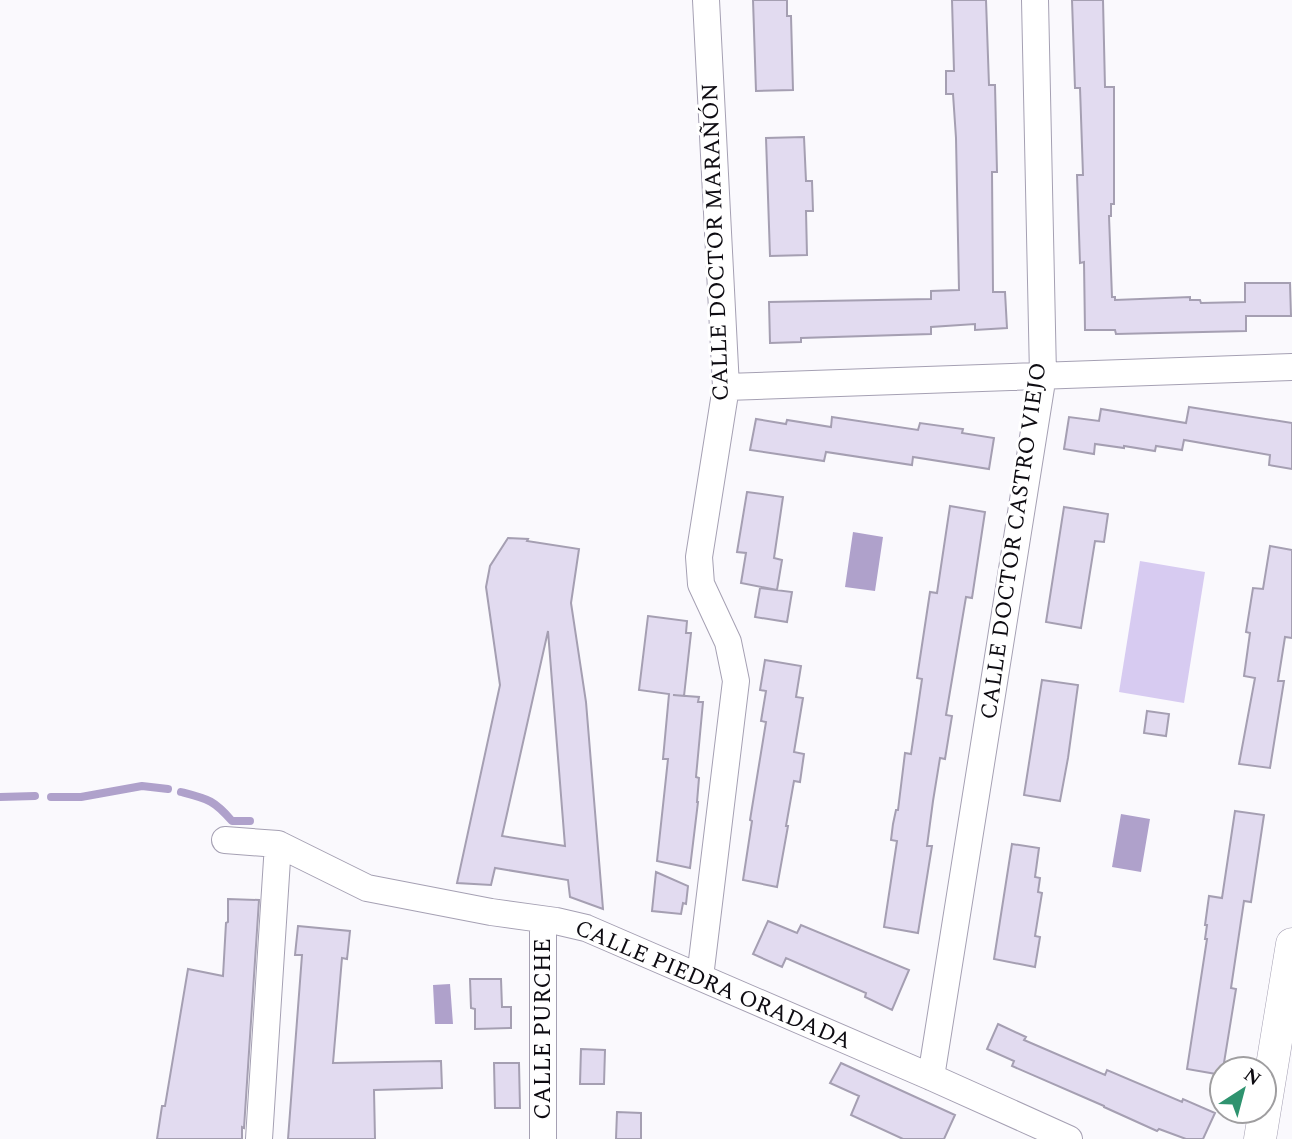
<svg xmlns="http://www.w3.org/2000/svg" width="1292" height="1139" font-family="Spectral,serif">
  <rect width="100%" height="100%" fill="#faf9fd"/>
  <!-- green -->
  <path fill="#d7cbf1" d="M 1140,561 L 1205,572 L 1184,703 L 1119,692 Z"/>
  <!-- water -->
  <path fill="#afa1cb" d="M 853,532 L 883,537 L 875,591 L 845,587 Z
    M 1121,814 L 1150,819 L 1141,872 L 1112,867 Z
    M 450,984 L 453,1024 L 435,1024 L 433,985 Z"/>
  <g fill="none" stroke-linecap="round" stroke-linejoin="round">
    <!-- stream -->
    <path stroke="#afa1cb" stroke-width="8" d="M 181,792 C 208,799 214,800 232,821 L 250,821
      M 0,797 L 35,796
      M 51,797 L 81,797 L 142,786 L 168,789"/>
  </g>
  <!-- building -->
  <path fill="#e2dbf0" stroke="#a59fb2" stroke-width="2" fill-rule="evenodd" d="M 753,0 L 787,0 L 787,16 L 791,16 L 793,90 L 756,91 Z
    M 952,0 L 986,0 L 989,85 L 995,85 L 997,172 L 992,172 L 993,292 L 1005,292 L 1007,328 L 975,330 L 975,324 L 931,327 L 931,334 L 801,338 L 801,342 L 770,343 L 769,302 L 931,299 L 931,291 L 959,290 L 956,138 L 953,94 L 946,94 L 946,71 L 954,71 Z
    M 1072,0 L 1103,0 L 1105,87 L 1114,87 L 1114,204 L 1111,204 L 1111,216 L 1109,216 L 1112,297 L 1115,297 L 1115,300 L 1190,297 L 1190,300 L 1200,300 L 1201,303 L 1245,302 L 1245,283 L 1290,283 L 1291,316 L 1246,316 L 1246,331 L 1116,334 L 1115,330 L 1085,330 L 1084,262 L 1080,263 L 1077,175 L 1083,175 L 1080,88 L 1075,88 Z
    M 804,137 L 806,181 L 812,181 L 813,211 L 806,211 L 807,255 L 770,256 L 766,138 Z
    M 1189,407 L 1292,423 L 1292,469 L 1269,465 L 1270,455 L 1184,440 L 1182,450 L 1156,446 L 1155,451 L 1124,446 L 1124,448 L 1095,444 L 1094,454 L 1064,449 L 1069,417 L 1099,421 L 1101,409 L 1186,423 Z
    M 832,417 L 918,430 L 920,423 L 963,429 L 962,433 L 994,438 L 989,469 L 913,457 L 912,465 L 826,452 L 824,461 L 750,450 L 756,419 L 786,424 L 787,420 L 831,427 Z
    M 747,492 L 783,497 L 774,558 L 782,560 L 777,590 L 741,583 L 746,553 L 737,552 Z
    M 950,506 L 985,512 L 972,598 L 966,597 L 946,715 L 952,716 L 945,759 L 940,758 L 933,801 L 927,846 L 932,846 L 918,933 L 884,927 L 897,841 L 891,840 L 893,824 L 896,810 L 898,810 L 905,753 L 911,754 L 922,679 L 917,678 L 930,592 L 937,593 Z
    M 1064,507 L 1108,514 L 1104,542 L 1095,541 L 1081,628 L 1046,622 Z
    M 508,538 L 528,539 L 527,541 L 579,549 L 571,603 L 586,702 L 603,909 L 570,897 L 568,880 L 495,868 L 491,885 L 457,883 L 500,685 L 486,587 L 490,566 ZM 548,631 L 565,846 L 502,836 Z
    M 1270,546 L 1292,550 L 1292,638 L 1285,637 L 1278,681 L 1284,681 L 1270,768 L 1239,764 L 1255,678 L 1244,676 L 1250,633 L 1246,632 L 1253,588 L 1263,589 Z
    M 760,588 L 792,592 L 787,622 L 755,617 Z
    M 648,616 L 687,621 L 686,633 L 691,633 L 684,696 L 673,695 L 699,697 L 698,702 L 703,702 L 696,777 L 699,778 L 697,802 L 698,802 L 690,868 L 657,861 L 668,759 L 663,759 L 669,694 L 639,690 Z
    M 765,660 L 801,666 L 796,697 L 803,698 L 794,752 L 804,754 L 800,782 L 794,781 L 786,826 L 788,826 L 777,887 L 743,880 L 752,821 L 750,820 L 766,722 L 761,721 L 766,691 L 760,690 Z
    M 1042,680 L 1078,685 L 1068,758 L 1060,801 L 1024,795 Z
    M 1147,711 L 1169,714 L 1166,736 L 1144,733 Z
    M 1235,811 L 1264,815 L 1251,902 L 1244,901 L 1231,988 L 1236,989 L 1222,1075 L 1187,1069 L 1207,939 L 1205,939 L 1207,925 L 1205,925 L 1209,896 L 1222,898 Z
    M 1012,844 L 1039,848 L 1035,877 L 1040,878 L 1038,892 L 1042,893 L 1035,936 L 1040,937 L 1035,967 L 994,959 Z
    M 656,872 L 688,886 L 686,904 L 683,903 L 681,914 L 652,911 Z
    M 228,899 L 259,900 L 244,1128 L 242,1127 L 242,1139 L 157,1139 L 162,1106 L 165,1106 L 188,969 L 223,976 L 226,923 L 228,922 Z
    M 768,921 L 797,933 L 801,925 L 909,970 L 892,1010 L 865,997 L 866,993 L 786,958 L 782,967 L 753,954 Z
    M 298,926 L 350,931 L 347,959 L 342,958 L 333,1063 L 441,1061 L 442,1088 L 374,1090 L 375,1139 L 288,1139 L 302,955 L 295,955 Z
    M 470,979 L 501,979 L 502,1007 L 511,1007 L 511,1028 L 475,1029 L 475,1009 L 471,1008 Z
    M 998,1024 L 1026,1037 L 1024,1040 L 1105,1075 L 1107,1070 L 1182,1102 L 1183,1099 L 1215,1113 L 1203,1139 L 1186,1139 L 1159,1129 L 1157,1131 L 1104,1107 L 1104,1106 L 1012,1066 L 1014,1061 L 987,1049 Z
    M 581,1049 L 605,1050 L 604,1084 L 580,1084 Z
    M 494,1063 L 519,1063 L 520,1108 L 495,1108 Z
    M 841,1063 L 955,1115 L 944,1139 L 903,1139 L 851,1115 L 859,1096 L 830,1083 Z
    M 617,1112 L 641,1113 L 641,1139 L 616,1139 Z"/>
  <g fill="none" stroke-linecap="round" stroke-linejoin="round">
    <!-- minor casing -->
    <g stroke="#a5a0b3" stroke-width="28">
      <path id="minor" d="M 726,387 L 1292,367
        M 225,840 L 278,844 L 367,888 L 491,912 L 556,921 L 586,928 L 931,1077 L 1069,1139
        M 543,920 L 543,1139
        M 700,977 L 736,681 L 728,642 L 701,584 L 699,557 L 726,387 L 706,0
        M 931,1077 L 1043,375 L 1035,0
        M 259,1139 L 278,844"/>
    </g>
    <!-- tertiary casing -->
    <g stroke="#a5a0b3" stroke-width="33">
      <path id="tertiary" d="M 1260,1139 L 1292,944"/>
    </g>
    <!-- minor -->
    <use href="#minor" stroke="#fff" stroke-width="26"/>
    <!-- tertiary -->
    <use href="#tertiary" stroke="#fff" stroke-width="32"/>
  </g>
  <g text-anchor="middle" dominant-baseline="central" stroke-width="6" stroke-linejoin="round" paint-order="stroke">
    <!-- street labels -->
    <g font-size="23" fill="#0e0c12" stroke="#fff">
      <text transform="translate(716 242) rotate(-92)">CALLE DOCTOR MARAÑÓN</text>
      <text transform="translate(1014 541) rotate(-82)">CALLE DOCTOR CASTRO VIEJO</text>
      <text transform="translate(713 985) rotate(23)">CALLE PIEDRA ORADADA</text>
      <text transform="translate(543 1029) rotate(-90)">CALLE PURCHE</text>
    </g>
  </g>
  <!-- north arrow -->
  <g transform="translate(1243 1090) rotate(36)"><circle r="33" fill="#ffffff" stroke="#9f9ea0" stroke-width="2"/>
  <path d="M0-5L12 26L0 18L-12 26Z" fill="#2f936f"/>
  <text y="-10" font-size="19" font-weight="bold" text-anchor="middle" fill="#0e0c12">N</text>
  </g>
</svg>
